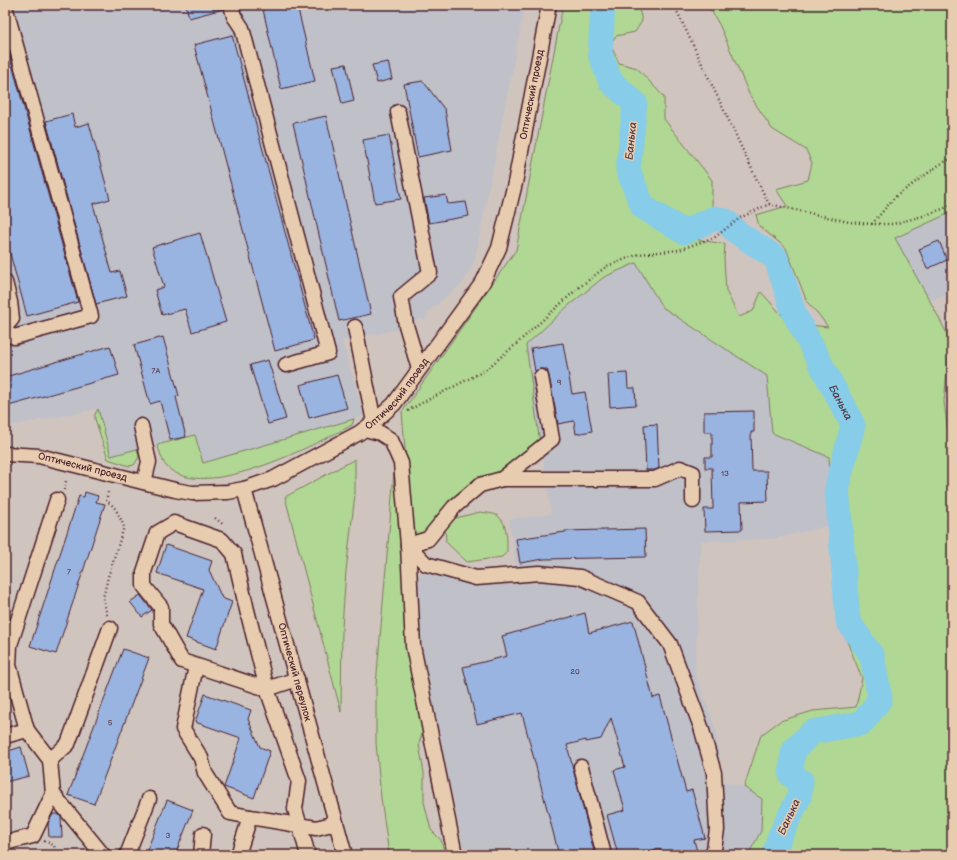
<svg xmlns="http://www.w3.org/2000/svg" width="957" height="860" font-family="'Balsamiq Sans',sans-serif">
  <rect width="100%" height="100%" fill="#d0c5be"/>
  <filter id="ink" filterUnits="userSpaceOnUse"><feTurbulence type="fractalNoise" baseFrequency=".025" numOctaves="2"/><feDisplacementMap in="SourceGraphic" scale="8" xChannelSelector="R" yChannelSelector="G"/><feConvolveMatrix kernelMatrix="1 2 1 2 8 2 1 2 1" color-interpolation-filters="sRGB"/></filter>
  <g filter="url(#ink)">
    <!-- built -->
    <path fill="#c0c0c8" d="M 5,5 L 525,5 L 475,259 L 464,282 L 428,312 L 426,320 L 420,319 L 396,330 L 342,341 L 364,416 L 203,463 L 195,435 L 111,456 L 98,409 L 5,427 Z
      M 952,212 L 952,291 L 930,301 L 895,238 Z
      M 636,263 L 662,307 L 767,376 L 772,433 L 829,457 L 832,525 L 774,539 L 701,541 L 695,673 L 716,729 L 722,781 L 744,787 L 762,799 L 761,831 L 748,855 L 465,855 L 425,667 L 414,575 L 516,566 L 509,519 L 551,514 L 526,345 L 568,306 L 604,277 Z"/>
    <!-- green -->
    <path fill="#b0d793" stroke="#7d7b5f" d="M 563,5 L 638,5 L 642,21 L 635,32 L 616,36 L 610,44 L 619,63 L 637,68 L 664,97 L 664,119 L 712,180 L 712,211 L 681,237 L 725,244 L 724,259 L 726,291 L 739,317 L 753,311 L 761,292 L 789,323 L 828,327 L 819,315 L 807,302 L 786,248 L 759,226 L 756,215 L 787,206 L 776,189 L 808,180 L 812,163 L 806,150 L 772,129 L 749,94 L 720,26 L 708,5 L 952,5 L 952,212 L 895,238 L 937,314 L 950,340 L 944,402 L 949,439 L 952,445 L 952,855 L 748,855 L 761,831 L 762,799 L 744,787 L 761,735 L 780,721 L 813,711 L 856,707 L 862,678 L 844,634 L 835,584 L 829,457 L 772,433 L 767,376 L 662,307 L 636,263 L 604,277 L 568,306 L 526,345 L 540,443 L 420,536 L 412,533 L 402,412 L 516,250 Z
      M 98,409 L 111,456 L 137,449 L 139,457 L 134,465 L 129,466 L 108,459 L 95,419 L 95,414 Z
      M 354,419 L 352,425 C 313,445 205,503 167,467 C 162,462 160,451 157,445 L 195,435 L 203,463 Z
      M 355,459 L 355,494 L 346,571 L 342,627 L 341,712 L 285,497 Z
      M 396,468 L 423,730 L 419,744 L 424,773 L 424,802 L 431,830 L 441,840 L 445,855 L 389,855 L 381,798 L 376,743 L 376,685 L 394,473 Z
      M 480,512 C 485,513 494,513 498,516 C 508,524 507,540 507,552 L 502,557 L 467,562 L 446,542 L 445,527 L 448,520 Z"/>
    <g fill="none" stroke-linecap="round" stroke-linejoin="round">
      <!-- river -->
      <path stroke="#87cce8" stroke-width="25" id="s1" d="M 603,5 L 600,54 L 611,82 L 635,103 L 628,170 L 643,207 L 684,232 L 715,218 L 726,221 L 735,231 L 776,258 L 794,313 L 853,425 L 837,487 L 848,621 L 872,656 L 880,699 L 862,723 L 812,732 L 793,751 L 791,775 L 801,781 L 799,797 L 779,838 L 774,855"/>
    </g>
    <!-- building -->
    <path fill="#99b4e0" stroke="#4a1f2b" d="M 186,5 L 223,5 L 223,9 L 189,18 Z
      M 262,5 L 297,5 L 315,81 L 281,89 Z
      M 232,35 L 314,340 L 275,351 L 194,45 Z
      M 5,50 L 8,50 L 78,302 L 27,316 L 5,235 Z
      M 388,62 L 392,79 L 377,83 L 372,65 Z
      M 346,64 L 354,101 L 342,104 L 333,66 Z
      M 423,81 L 445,110 L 452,150 L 418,157 L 404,84 Z
      M 72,114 L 75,127 L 89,123 L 110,199 L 93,204 L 112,273 L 120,271 L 127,296 L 96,304 L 46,121 Z
      M 326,116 L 371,314 L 339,321 L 293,123 Z
      M 389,135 L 401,199 L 375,203 L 363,140 Z
      M 446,195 L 448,204 L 466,202 L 469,216 L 429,223 L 424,198 Z
      M 200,233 L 226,322 L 192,332 L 185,309 L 162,315 L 155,290 L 164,287 L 152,247 Z
      M 939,241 L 947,260 L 927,269 L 919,249 Z
      M 163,337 L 179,396 L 176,397 L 186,437 L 170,440 L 160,401 L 150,404 L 134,345 Z
      M 563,343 L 572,394 L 585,392 L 592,431 L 576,434 L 574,421 L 558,424 L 549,376 L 547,369 L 540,369 L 535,371 L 531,348 Z
      M 110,346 L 119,375 L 5,407 L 5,377 Z
      M 268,360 L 286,419 L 268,424 L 250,365 Z
      M 627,373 L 628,388 L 635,388 L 636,405 L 610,407 L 608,374 Z
      M 337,375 L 347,408 L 309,418 L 300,385 Z
      M 754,411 L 754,432 L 751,432 L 752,471 L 767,471 L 768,501 L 741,502 L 742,530 L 705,531 L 704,509 L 713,509 L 712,468 L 705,468 L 705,457 L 712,457 L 712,432 L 704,432 L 704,412 Z
      M 657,424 L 659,468 L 655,470 L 646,470 L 644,425 Z
      M 85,492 L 98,496 L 96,502 L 105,504 L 56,654 L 30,646 L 79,496 L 84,497 Z
      M 645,529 L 646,557 L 544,559 L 520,563 L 516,539 L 565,532 L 565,531 Z
      M 166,545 L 212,561 L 209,570 L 222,598 L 232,602 L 216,649 L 186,638 L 203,589 L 157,573 Z
      M 140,595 L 152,610 L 142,617 L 130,602 Z
      M 585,613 L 589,633 L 633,621 L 653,698 L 660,696 L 686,792 L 692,790 L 705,838 L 694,840 L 698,855 L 661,855 L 660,849 L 638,855 L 618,855 L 607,815 L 625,810 L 614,770 L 625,767 L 611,718 L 601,739 L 586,742 L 586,740 L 567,745 L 595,855 L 559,855 L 522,713 L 477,724 L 463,667 L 507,656 L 502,636 Z
      M 123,649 L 149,658 L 94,804 L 68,795 Z
      M 205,694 L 251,710 L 248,719 L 260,747 L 270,751 L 254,798 L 224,787 L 241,738 L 195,722 Z
      M 21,747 L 29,776 L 5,782 L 5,752 Z
      M 167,800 L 193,810 L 175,855 L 145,855 Z
      M 53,814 L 58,814 L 61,817 L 62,837 L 49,837 L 48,823 Z"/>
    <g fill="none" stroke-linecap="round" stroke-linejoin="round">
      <!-- minor casing -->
      <g stroke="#4a1f2b" stroke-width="17">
        <g id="minor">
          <path d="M 231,5 L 234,16 L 242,28 L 328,353 L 286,365"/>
          <path d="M 5,6 L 91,316 L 14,337 L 5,332"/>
          <path d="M 398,112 L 430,273 L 401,297 L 406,325 L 419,369"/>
          <path d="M 5,282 L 10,302 L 12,319 L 5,327"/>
          <path d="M 355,327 L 374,422"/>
          <path d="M 541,377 L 552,439 L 502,479 L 480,485 L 454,507 L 428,539 L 408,545 L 426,564 L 476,578 L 539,573 L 580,577 L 638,602 L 670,644 L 701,727 L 714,773 L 717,830 L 713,855"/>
          <path d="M 141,426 L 149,462 L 144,482"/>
          <path d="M 365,429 L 380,433 L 391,440 L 401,463 L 408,545 L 413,646 L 455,855"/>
          <path id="s2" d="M 5,454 L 39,456 L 175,490 L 192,493 L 228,492 L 244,489 L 273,479 L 359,433 L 374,422 L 394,404 L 483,282 L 499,248 L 515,183 L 549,5"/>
          <path d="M 502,479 L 655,479 L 680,468 L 693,473 L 693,501"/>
          <path id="s3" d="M 244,489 L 345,855"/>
          <path d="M 57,500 L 10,645 L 9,665 L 27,730 L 50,760 L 53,794 L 103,855"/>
          <path d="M 196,666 L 183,729 L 201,758 L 205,773 L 230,813 L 250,817 L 238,855"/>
          <path d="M 297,679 L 267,689 L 182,661 L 161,624 L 161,607 L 144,586 L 144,572 L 157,533 L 174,523 L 222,540 L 234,554 L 247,610 L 267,689 L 299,781 L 295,809 L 308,855"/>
          <path d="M 5,736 L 27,730"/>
          <path d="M 50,760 L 68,744 L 110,628"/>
          <path d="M 581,767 L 604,855"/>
          <path d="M 250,817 L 316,828 L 336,823"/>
          <path d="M 5,843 L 33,836 L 53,794"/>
          <path d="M 127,855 L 149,799"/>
          <path d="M 201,855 L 203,834"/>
        </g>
      </g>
      <!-- path -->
      <path stroke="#4a1f2b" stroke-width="2.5" stroke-dasharray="1 3" stroke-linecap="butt" d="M 674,5 L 757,180 L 769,204
        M 872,224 L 895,197 L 939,165 L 952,158
        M 408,411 L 418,405 L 484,371 L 514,346 L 577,289 L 607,266 L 639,254 L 679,250 L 715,237 L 740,218 L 769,204 L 849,222 L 872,224 L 893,224 L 923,216 L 945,208 L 952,203
        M 64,490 L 66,481
        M 215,518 L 224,525
        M 107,615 L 103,598 L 108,577 L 124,527 C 120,518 116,505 106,501 L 108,492
        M 44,841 L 54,845 L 56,855"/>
      <!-- minor -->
      <use href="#minor" stroke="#e8ccaf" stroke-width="14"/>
    </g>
  </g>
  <g text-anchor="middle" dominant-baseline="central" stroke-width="3" stroke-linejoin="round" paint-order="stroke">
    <!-- number labels -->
    <g font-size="8" fill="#5e4458">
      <text x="156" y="370">7А</text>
      <text x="559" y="382">9</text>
      <text x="725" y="473">13</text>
      <text x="69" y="571">7</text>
      <text x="575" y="671">20</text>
      <text x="110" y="722">5</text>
      <text x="168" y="835">3</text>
    </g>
    <!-- street labels -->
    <g font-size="10" fill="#4a1f2b" stroke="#e8ccaf">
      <text stroke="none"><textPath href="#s2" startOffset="763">Оптический проезд</textPath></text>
      <text stroke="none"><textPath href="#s2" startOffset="427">Оптический проезд</textPath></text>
      <text stroke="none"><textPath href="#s2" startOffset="79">Оптический проезд</textPath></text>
      <text stroke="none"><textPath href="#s3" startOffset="190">Оптический переулок</textPath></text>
    </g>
    <!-- water labels -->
    <g font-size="11" font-style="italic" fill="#533947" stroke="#e8ccaf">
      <text transform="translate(631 141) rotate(-84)">Банька</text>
      <text stroke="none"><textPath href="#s1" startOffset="533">Банька</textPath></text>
      <text transform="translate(789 817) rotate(-65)">Банька</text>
    </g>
  </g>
  <!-- margin -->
  <rect width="957" height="860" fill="none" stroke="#e8ccaf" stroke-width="20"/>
  <rect x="10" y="10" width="937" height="840" fill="none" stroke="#4a1f2b" stroke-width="1.5" filter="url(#ink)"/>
</svg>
